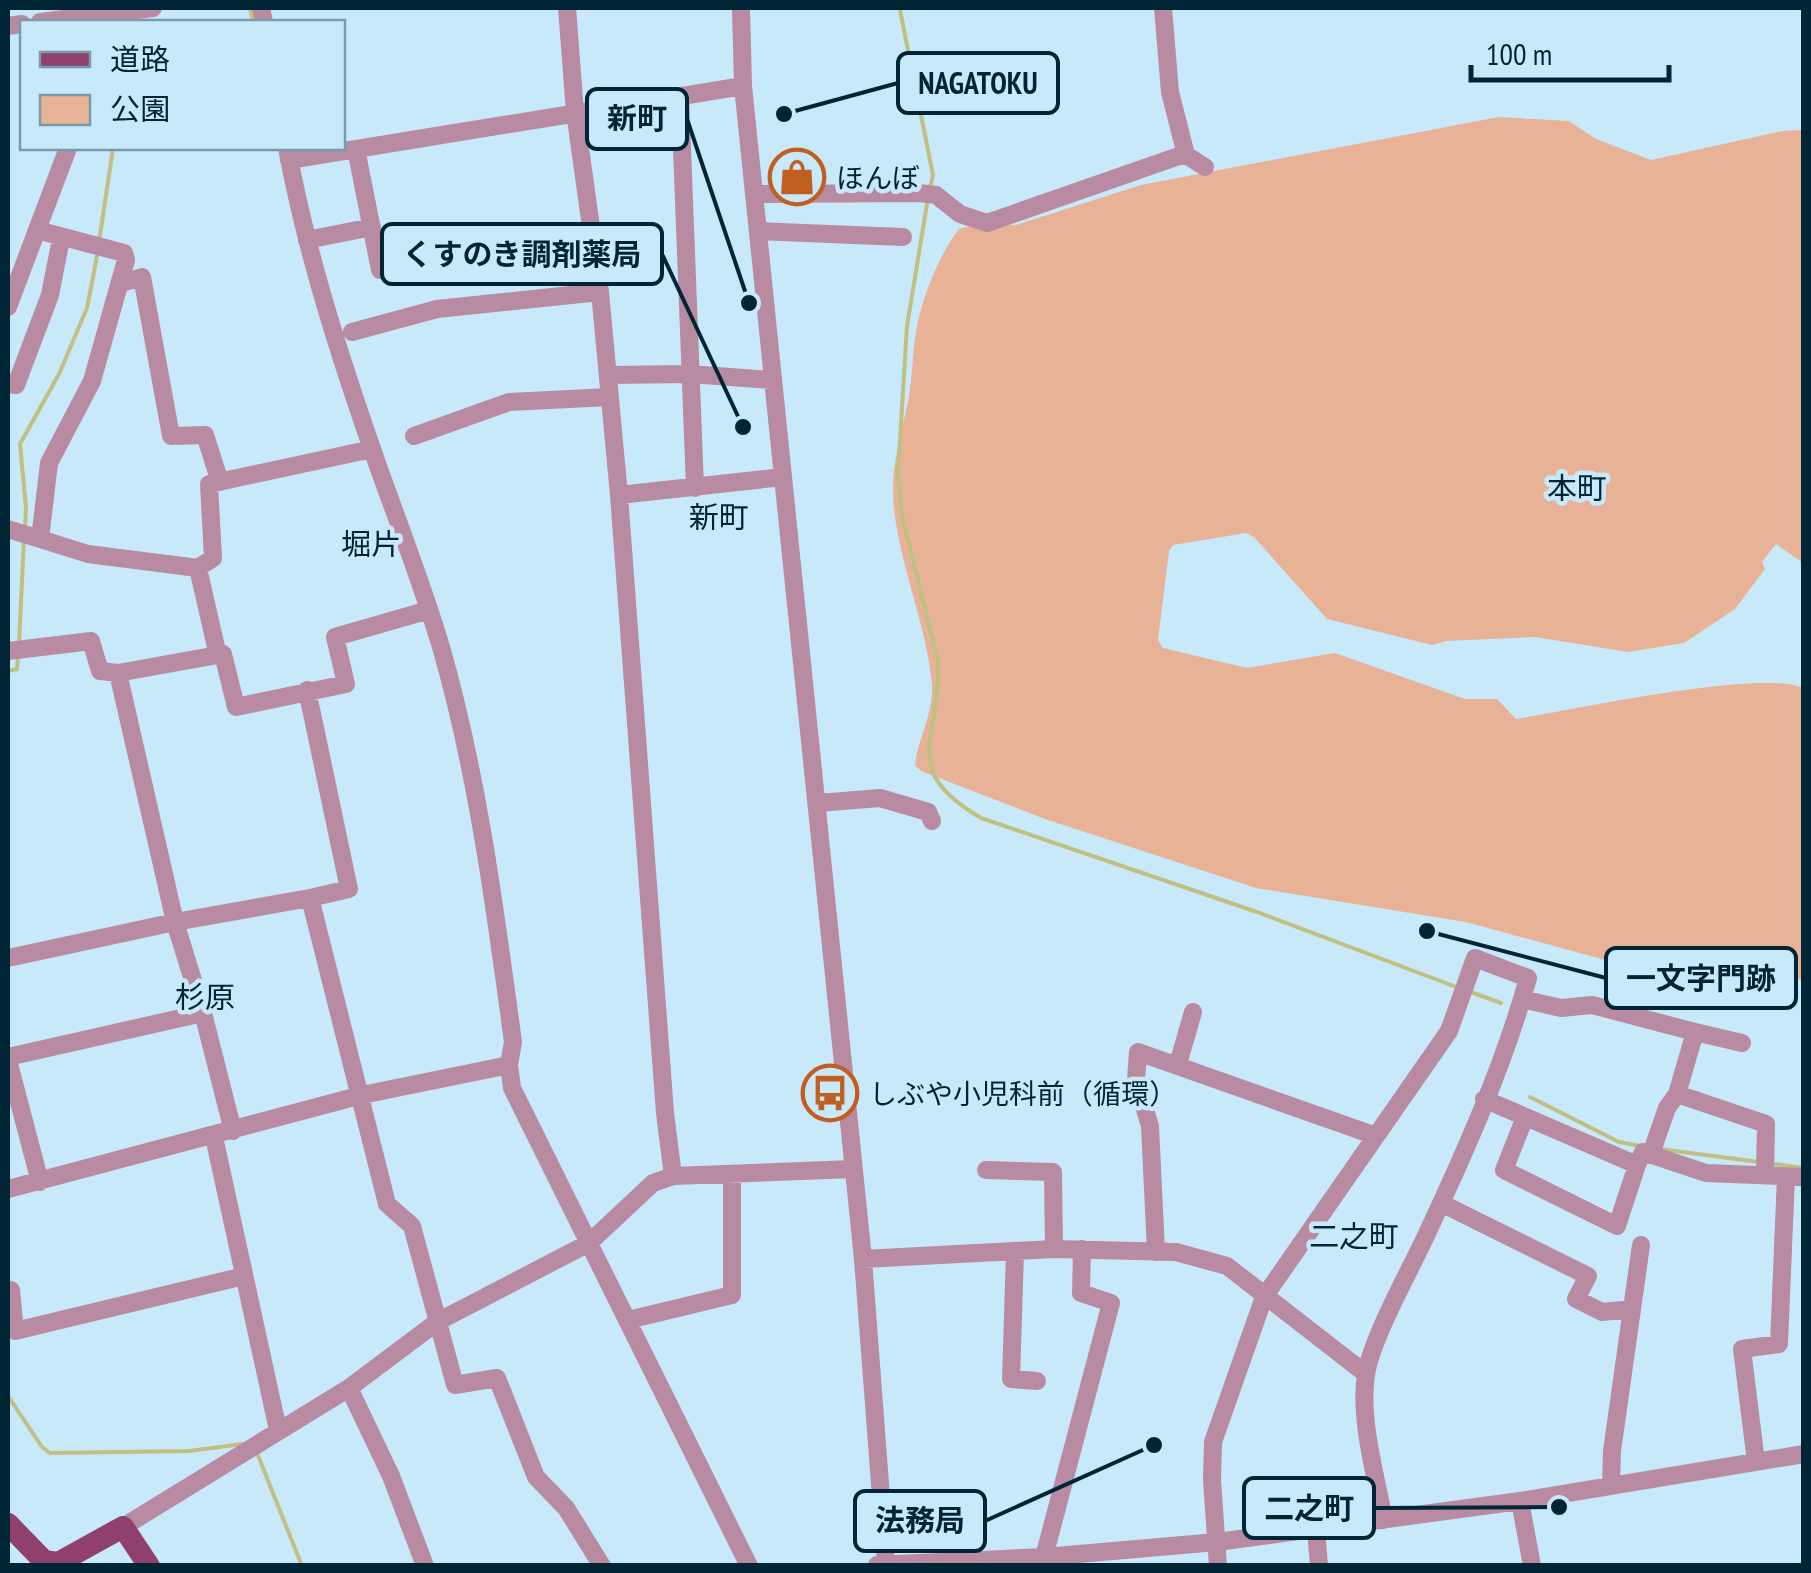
<svg xmlns="http://www.w3.org/2000/svg" width="1811" height="1573" font-family="'PT Sans Narrow','Noto Sans JP',sans-serif">
  <rect width="100%" height="100%" fill="#c8e9f9"/>
  <!-- green -->
  <path fill="#e8b297" d="M 1499,117 L 1569,121 L 1596,139 L 1651,160 L 1782,131 L 1803,130 L 1803,563 L 1776,544 L 1762,562 L 1765,569 L 1735,609 L 1684,643 L 1628,652 L 1535,637 L 1446,641 L 1432,645 L 1327,619 L 1254,537 L 1246,533 L 1173,545 L 1169,551 L 1158,640 L 1163,648 L 1247,668 L 1335,653 L 1465,699 L 1497,699 L 1516,719 C 1573,710 1759,669 1803,688 L 1803,980 L 1759,972 L 1649,972 L 1466,922 L 1256,888 L 1045,819 L 921,771 L 915,765 C 918,738 934,713 932,684 C 927,631 906,581 897,529 C 887,477 898,451 908,401 C 913,377 912,350 917,326 C 924,293 939,255 959,229 L 975,225 L 1016,225 L 1141,185 Z"/>
  <g fill="none" stroke-linecap="round" stroke-linejoin="round">
    <!-- stream -->
    <path stroke="#c0c082" stroke-width="4" d="M 250,8 L 253,22
      M 900,10 L 933,175 L 930,188
      M 928,198 L 907,326 L 898,473 L 902,515 L 938,662 C 942,740 896,768 981,818 L 1257,912 L 1459,988
      M 99,242 L 113,148
      M 25,529 L 26,508 L 20,444 L 59,374 L 87,308 L 98,251
      M 19,644 L 24,539
      M 8,671 L 17,669 L 18,654
      M 1468,991 L 1501,1003
      M 1530,1097 L 1619,1142 L 1640,1146
      M 1660,1149 L 1759,1162
      M 1774,1164 L 1804,1168
      M 8,1396 L 42,1447 L 50,1453 L 189,1451 L 243,1444
      M 257,1453 L 302,1566"/>
    <!-- minor -->
    <path stroke="#b98ba2" stroke-width="18" d="M 261,8 L 264,22
      M 567,8 L 575,112 L 600,292 L 619,495 L 665,1113 L 673,1176
      M 741,8 L 743,86 L 863,1259 L 886,1563
      M 1163,8 L 1170,92 L 1186,155
      M 40,22 L 153,8
      M 8,26 L 22,24
      M 680,96 L 695,488
      M 287,148 C 306,250 337,348 371,446 C 394,513 421,579 441,647 C 478,776 495,909 513,1042 L 509,1065 L 512,1088 L 749,1566
      M 356,149 L 380,270
      M 289,160 L 743,86
      M 754,194 L 919,193 L 936,195 L 960,214 L 987,223 L 1176,157 L 1186,155 L 1205,167
      M 37,230 L 124,253 L 126,260 L 92,381 L 49,463 L 40,539
      M 758,231 L 903,237
      M 307,240 L 372,227
      M 122,283 L 142,277 L 171,436 L 205,435 L 220,482
      M 8,307 L 68,148
      M 352,332 L 437,309 L 600,292
      M 608,375 L 690,374 L 771,380
      M 8,384 L 16,385 L 50,295 L 61,239
      M 414,436 L 509,402 L 610,397
      M 619,495 L 783,477
      M 8,529 L 88,554 L 198,568 L 213,558 L 209,484 L 372,449
      M 198,568 L 218,656
      M 8,651 L 91,641 L 100,671 L 118,673 L 175,922 L 203,1013 L 233,1131
      M 118,673 L 223,654 L 236,707 L 346,684 L 335,637 L 429,610
      M 307,690 L 349,889 L 310,898
      M 818,803 L 880,798 L 928,812 L 932,821
      M 8,958 L 175,922 L 310,898 L 387,1204 L 412,1226 L 455,1385 L 497,1378 L 536,1477 L 566,1508 L 602,1566
      M 1522,999 L 1561,1008 L 1592,1005 L 1695,1032 L 1677,1094 L 1766,1124 L 1765,1175
      M 1695,1032 L 1742,1043
      M 8,1057 L 203,1013
      M 8,1060 L 40,1182
      M 1178,1064 L 1193,1012
      M 1484,1099 L 1637,1165 L 1643,1152 L 1706,1173 L 1804,1177
      M 1525,1117 L 1504,1170 L 1617,1226 L 1637,1165
      M 214,1137 L 278,1430
      M 1651,1154 L 1667,1108 L 1677,1094
      M 986,1170 L 1053,1172 L 1054,1249
      M 8,1189 L 362,1095 L 509,1065
      M 1441,1203 L 1588,1276 L 1576,1299 L 1602,1312 L 1632,1309
      M 1015,1252 L 1011,1379 L 1037,1381
      M 1156,1252 L 1150,1126 L 1136,1080 L 1138,1052 L 1376,1136
      M 863,1259 L 1054,1249 L 1176,1252 L 1227,1266 L 1366,1374
      M 8,1291 L 11,1290 L 15,1331 L 244,1276
      M 628,1320 L 732,1295 L 732,1175
      M 349,1388 L 391,1476 L 425,1566
      M 1756,1462 L 1742,1349 L 1779,1344 L 1786,1176
      M 1611,1485 L 1612,1451 L 1641,1245
      M 1520,1501 L 1532,1566
      M 123,1527 L 349,1388 L 437,1322 L 589,1243 L 653,1183 L 673,1176 L 854,1169
      M 1316,1529 L 1319,1566
      M 1038,1562 L 1044,1557 L 1111,1303 L 1081,1293 L 1082,1249
      M 877,1565 L 1044,1557 L 1217,1542 L 1520,1501 L 1804,1454
      M 1218,1566 L 1212,1480 L 1213,1442 L 1264,1297 L 1449,1031 L 1475,958 L 1528,978 C 1504,1066 1462,1159 1423,1242 C 1407,1276 1371,1340 1366,1375 C 1359,1418 1376,1477 1384,1520"/>
    <!-- major -->
    <path stroke="#8f406c" stroke-width="22" d="M 8,1524 L 44,1561 L 58,1563 L 123,1527 L 149,1566"/>
  </g>
  <!-- icons -->
  <defs>
    <g id="shop-ring" transform="scale(2.875)"><circle r="9.5" fill="#c8e9f9" stroke="#c15f22" stroke-width="1.5"/><path d="M-5-2.5h2.3a2.7 3.5 0 0 1 5.4 0H5L5.5 6h-11ZM-1.5-2.5h3a1.5 2.3 0 0 0-3 0Z" fill="#c15f22"/></g>
    <g id="bus-ring" transform="scale(2.875)"><circle r="9.5" fill="#c8e9f9" stroke="#c15f22" stroke-width="1.5"/><path d="M-5-6H5V4H4V6H2V4H-2V6H-4V4H-5ZM-3.5-4V0h7V-4ZM-3.5 1.2v1.5H-2V1.2ZM2 1.2v1.5H3.5V1.2Z" fill="#c15f22"/></g>
  </defs>
  <g fill-rule="evenodd">
    <use href="#shop-ring" x="797" y="177"/>
    <use href="#bus-ring" x="830" y="1093"/>
  </g>
  <g text-anchor="middle" dominant-baseline="central" stroke-width="9" stroke-linejoin="round" paint-order="stroke">
    <!-- poi labels -->
    <g font-size="28" fill="#002635" stroke="#c8e9f9" text-anchor="start">
      <text x="836" y="177">ほんぼ</text>
      <text x="869" y="1093">しぶや小児科前（循環）</text>
    </g>
    <!-- neighbourhood labels -->
    <g font-size="30" fill="#002635" stroke="#c8e9f9">
      <text x="1577" y="487">本町</text>
      <text x="719" y="516">新町</text>
      <text x="371" y="543">堀片</text>
      <text x="205" y="996">杉原</text>
      <text x="1354" y="1235">二之町</text>
    </g>
  </g>
  <!-- callouts -->
  <path fill="none" stroke="#002635" stroke-width="4" d="M784 114L898 83M749 303L687 119M743 427L662 254M1427 931L1606 978M1559 1507L1374 1508M1154 1445L985 1521"/>
  <g fill="#002635" stroke="#c8e9f9" stroke-width="4">
    <circle cx="784" cy="114" r="10"/>
    <circle cx="749" cy="303" r="10"/>
    <circle cx="743" cy="427" r="10"/>
    <circle cx="1427" cy="931" r="10"/>
    <circle cx="1559" cy="1507" r="10"/>
    <circle cx="1154" cy="1445" r="10"/>
  </g>
  <g fill="#c8e9f9" stroke="#002635" stroke-width="4">
    <rect x="898" y="53" width="160" height="60" rx="10"/>
    <rect x="587" y="89" width="100" height="60" rx="10"/>
    <rect x="382" y="224" width="280" height="60" rx="10"/>
    <rect x="1606" y="948" width="190" height="60" rx="10"/>
    <rect x="1244" y="1478" width="130" height="60" rx="10"/>
    <rect x="855" y="1491" width="130" height="60" rx="10"/>
  </g>
  <g font-size="30" text-anchor="middle" font-weight="bold" fill="#002635">
    <text x="978" y="94">NAGATOKU</text>
    <text x="637" y="129">新町</text>
    <text x="522" y="265">くすのき調剤薬局</text>
    <text x="1701" y="989">一文字門跡</text>
    <text x="1309" y="1519">二之町</text>
    <text x="920" y="1531">法務局</text>
  </g>
  <!-- border -->
  <rect width="1811" height="1573" fill="none" stroke="#002635" stroke-width="20"/>
  <!-- legend -->
  <rect x="20" y="20" width="325" height="130" fill="#c8e9f9" stroke="#789bab" stroke-width="2.5"/>
  <rect x="40" y="52" width="50" height="15" fill="#8f406c" stroke="#789bab" stroke-width="2.5"/>
  <text x="110" y="70" font-size="30" fill="#002635">道路</text>
  <rect x="40" y="95" width="50" height="30" fill="#e8b297" stroke="#789bab" stroke-width="2.5"/>
  <text x="110" y="120" font-size="30" fill="#002635">公園</text>
  <!-- scale -->
  <path d="M1471 65v15h198v-15" fill="none" stroke="#002635" stroke-width="5"/>
  <text x="1486" y="65" font-size="30" fill="#002635" stroke="#c8e9f9" stroke-width="8" paint-order="stroke">100 m</text>
</svg>
